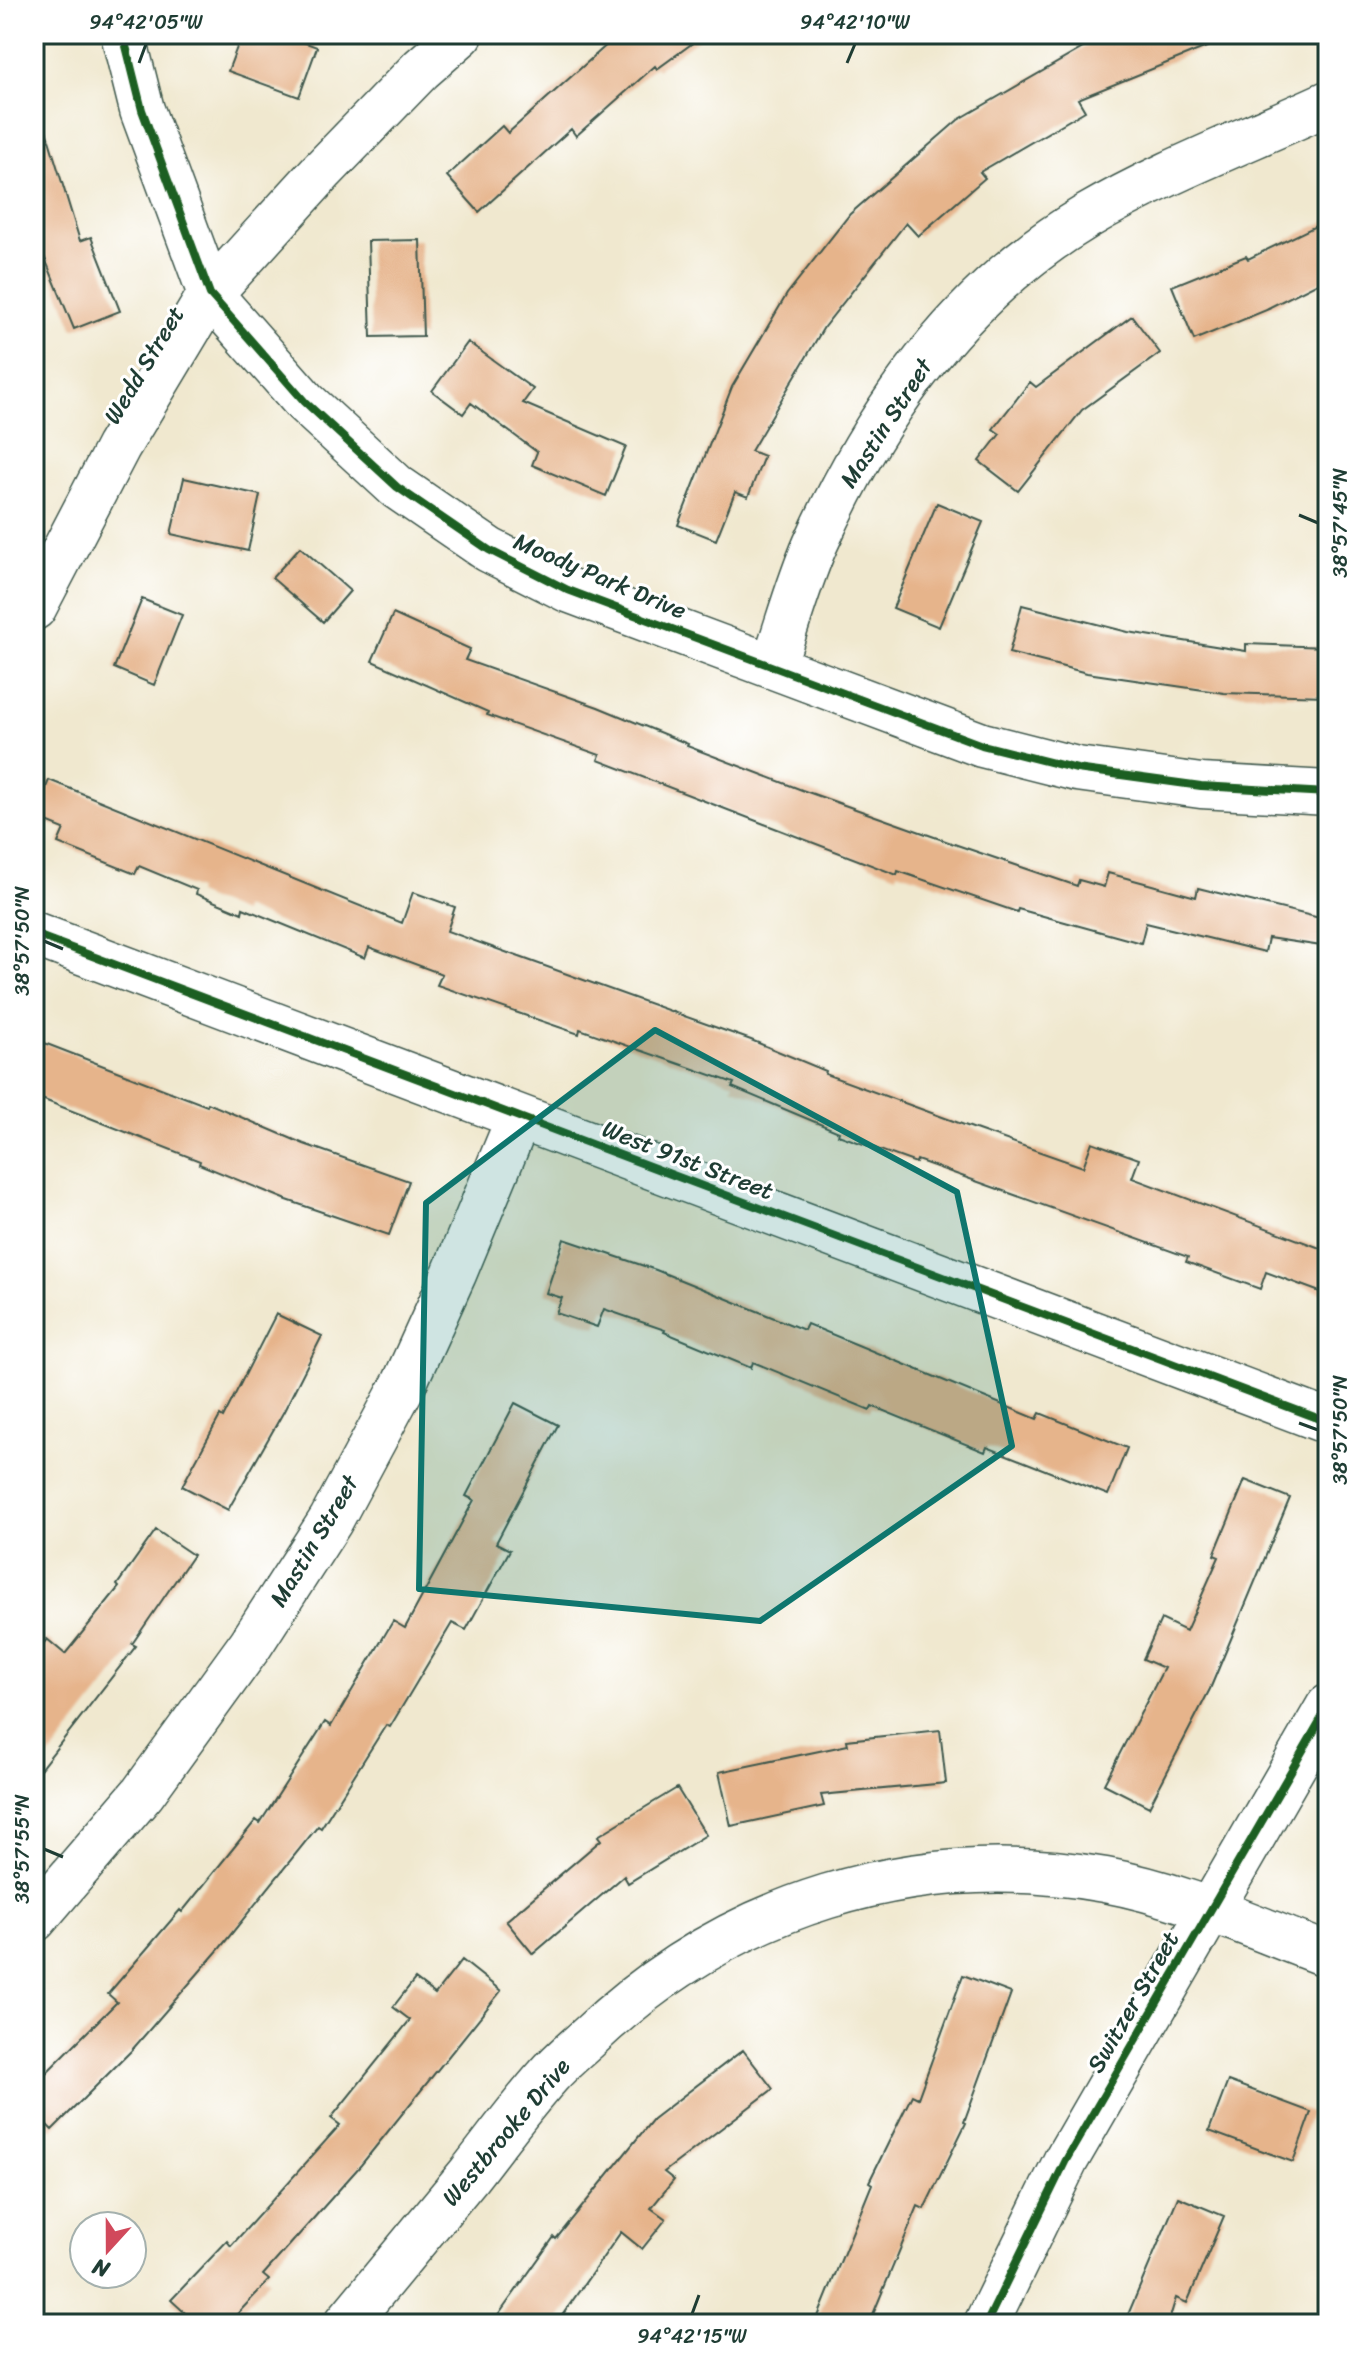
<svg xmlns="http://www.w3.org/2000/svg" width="1362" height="2358" font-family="Sriracha,sans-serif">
  <rect width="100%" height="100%" fill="#fff"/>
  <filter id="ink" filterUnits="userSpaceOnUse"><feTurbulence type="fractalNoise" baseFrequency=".0125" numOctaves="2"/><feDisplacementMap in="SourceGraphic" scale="16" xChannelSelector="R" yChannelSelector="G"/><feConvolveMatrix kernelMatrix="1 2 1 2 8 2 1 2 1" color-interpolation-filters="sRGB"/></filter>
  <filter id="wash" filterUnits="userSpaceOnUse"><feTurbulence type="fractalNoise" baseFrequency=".006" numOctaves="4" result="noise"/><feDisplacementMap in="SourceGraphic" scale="32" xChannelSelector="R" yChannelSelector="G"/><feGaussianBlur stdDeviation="1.8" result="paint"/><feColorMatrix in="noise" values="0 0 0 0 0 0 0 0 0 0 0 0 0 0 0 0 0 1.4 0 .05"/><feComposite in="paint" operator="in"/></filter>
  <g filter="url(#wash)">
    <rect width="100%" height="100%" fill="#f0e8cf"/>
    <g id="blocks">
      <!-- building -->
      <path fill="#e6b48b" d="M 242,34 L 282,34 L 317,47 L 299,97 L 228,71 Z
        M 619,34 L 705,34 L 657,69 L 655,66 L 576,136 L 571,129 L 479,212 L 447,176 L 502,126 L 508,133 Z
        M 1090,34 L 1236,35 L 1078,99 L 1085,111 L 980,172 L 985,178 L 918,236 L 906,223 L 824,327 L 751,451 L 764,456 L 748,497 L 735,492 L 716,540 L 678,525 L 732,387 L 787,294 L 850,214 L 958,120 L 1093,42 Z
        M 41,114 L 80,241 L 91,237 L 120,311 L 74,329 L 34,232 L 34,115 Z
        M 1328,220 L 1328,278 L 1268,308 L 1269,309 L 1194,340 L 1172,286 L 1246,256 L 1248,259 Z
        M 420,240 L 423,336 L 371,337 L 368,241 Z
        M 1132,316 L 1160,353 L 1082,410 L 1018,491 L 979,461 L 1000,434 L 993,429 L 1030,382 L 1036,387 Z
        M 468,342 L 533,389 L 523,403 L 626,447 L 606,496 L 532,465 L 537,452 L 471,403 L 463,414 L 432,391 Z
        M 184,478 L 260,495 L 248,551 L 171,534 Z
        M 937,503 L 983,522 L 939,627 L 893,608 Z
        M 300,547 L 350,591 L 323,622 L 272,578 Z
        M 142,599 L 182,615 L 154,685 L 114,668 Z
        M 1022,605 L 1128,632 L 1246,651 L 1246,644 L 1326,647 L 1325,696 L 1224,693 L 1087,673 L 1009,653 Z
        M 393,614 L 470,649 L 465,660 L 598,707 L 688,744 L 687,746 L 802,790 L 957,845 L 1077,886 L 1079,880 L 1104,887 L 1108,873 L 1196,897 L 1198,888 L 1328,920 L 1328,947 L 1268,938 L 1265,952 L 1146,923 L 1141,943 L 1018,909 L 1017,912 L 898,871 L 897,875 L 598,760 L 600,755 L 487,715 L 488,712 L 372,661 Z
        M 49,780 L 402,923 L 413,892 L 455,907 L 447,931 L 751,1040 L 826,1071 L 825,1074 L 978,1130 L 1083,1167 L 1092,1142 L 1139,1159 L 1132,1178 L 1328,1251 L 1328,1295 L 1266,1272 L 1260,1289 L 1186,1262 L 1188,1257 L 917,1160 L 916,1163 L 838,1135 L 839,1132 L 732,1087 L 734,1083 L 580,1029 L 579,1034 L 437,985 L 442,974 L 369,947 L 365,958 L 243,908 L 242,913 L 196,894 L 197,890 L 139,866 L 135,874 L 58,843 L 64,829 L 34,817 Z
        M 34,1039 L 207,1106 L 208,1103 L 304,1144 L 409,1181 L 389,1235 L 287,1200 L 199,1164 L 200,1161 L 34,1096 Z
        M 564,1239 L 656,1270 L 804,1330 L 807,1324 L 1037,1419 L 1040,1413 L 1127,1448 L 1108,1495 L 987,1447 L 985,1452 L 872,1406 L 870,1410 L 753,1362 L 751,1368 L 664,1332 L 665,1330 L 604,1309 L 597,1327 L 556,1313 L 562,1298 L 546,1293 Z
        M 276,1314 L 322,1336 L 284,1411 L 228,1510 L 182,1486 L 220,1416 L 223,1418 Z
        M 515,1403 L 558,1425 L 496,1543 L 510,1550 L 466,1630 L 452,1623 L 390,1727 L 386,1725 L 321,1828 L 318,1826 L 220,1948 L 131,2051 L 52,2130 L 34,2112 L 34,2085 L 117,2002 L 108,1994 L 180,1910 L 182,1912 L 256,1820 L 260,1823 L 325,1722 L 331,1726 L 393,1621 L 405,1628 L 474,1500 L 466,1496 Z
        M 1245,1480 L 1290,1498 L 1210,1689 L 1149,1807 L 1104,1784 L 1164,1668 L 1143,1659 L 1161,1619 L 1186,1631 L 1219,1557 L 1214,1555 Z
        M 156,1530 L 193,1555 L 132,1644 L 136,1646 L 34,1777 L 34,1655 L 47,1639 L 65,1654 L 119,1587 L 117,1585 Z
        M 940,1730 L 946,1783 L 821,1795 L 824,1806 L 731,1826 L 719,1772 L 848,1745 L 847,1740 Z
        M 677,1788 L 706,1835 L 628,1883 L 624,1876 L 533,1954 L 506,1921 L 601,1840 L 598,1836 Z
        M 462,1960 L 501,1991 L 361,2165 L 263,2275 L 269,2280 L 228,2324 L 197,2324 L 171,2300 L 227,2241 L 231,2246 L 340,2125 L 331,2118 L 410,2020 L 393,2007 L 415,1979 L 435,1994 Z
        M 963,1975 L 1011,1993 L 964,2122 L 966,2123 L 924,2209 L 918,2206 L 869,2324 L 815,2324 L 872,2184 L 869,2182 L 912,2095 L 918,2098 Z
        M 743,2050 L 773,2089 L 664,2172 L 674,2180 L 651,2208 L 666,2219 L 642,2249 L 621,2232 L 556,2324 L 492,2324 L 554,2237 L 556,2239 L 653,2119 Z
        M 1228,2081 L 1311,2112 L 1293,2162 L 1209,2131 Z
        M 1178,2197 L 1224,2216 L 1187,2303 L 1176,2298 L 1168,2324 L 1124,2324 Z"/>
    </g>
  </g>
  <g filter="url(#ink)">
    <use href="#blocks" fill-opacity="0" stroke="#3e574b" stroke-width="2"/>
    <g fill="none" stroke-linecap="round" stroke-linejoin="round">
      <!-- minor casing -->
      <g stroke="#3e574b" stroke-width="47">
        <path id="minor" d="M 123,34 L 142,110 L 210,294 L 305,402 L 397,487 L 489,550 L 568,590 L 982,745 L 1077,769 L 1201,786 L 1328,793
          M 34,608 L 118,447 L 210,294 L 321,172 L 421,69 L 461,34
          M 773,666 C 787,626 798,584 815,545 C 874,414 960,292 1086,217 C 1162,172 1248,140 1328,103
          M 34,934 L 1328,1422
          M 34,1920 L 143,1793 L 251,1644 L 331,1520 L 404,1384 L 454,1274 L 519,1117
          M 346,2324 C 387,2274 428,2225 469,2175 C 495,2142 520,2107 548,2076 C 560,2062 575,2050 588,2038 C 728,1905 913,1846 1105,1880 C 1182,1894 1255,1928 1328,1955
          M 986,2324 L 1066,2160 L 1328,1707"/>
      </g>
      <!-- minor -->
      <use href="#minor" stroke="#fff" stroke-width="44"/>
      <!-- cycleway casing -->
      <g stroke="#fff" stroke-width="13">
        <path id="cycleway" d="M 123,34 L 142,110 L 210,294 L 305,402 L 397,487 L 489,550 L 568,590 L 982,745 L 1077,769 L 1201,786 L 1328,793
          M 34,934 L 1328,1422
          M 986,2324 L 1066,2160 L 1328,1707"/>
      </g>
      <!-- cycleway -->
      <use href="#cycleway" stroke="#1b5e20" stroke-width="8"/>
    </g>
  </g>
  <!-- marked area -->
  <path fill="#0f766e" fill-opacity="0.2" stroke="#0f766e" stroke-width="6" stroke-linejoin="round" d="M 655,1030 L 957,1192 L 1012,1446 L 760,1621 L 419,1589 L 426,1203 Z"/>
  <!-- ticks -->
  <path fill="none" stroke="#1f3d34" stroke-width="3" d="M 139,63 L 146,44M 847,63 L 855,44M 1299,515 L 1318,523M 44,941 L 63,949M 1299,1423 L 1318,1430M 44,1849 L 63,1857M 692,2314 L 699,2295"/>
  <g text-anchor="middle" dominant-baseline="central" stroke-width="6" stroke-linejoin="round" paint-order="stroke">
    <!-- street labels -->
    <g font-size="24" fill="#1f3d34" stroke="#fff">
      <text transform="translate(144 365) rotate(-59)">Wedd Street</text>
      <text transform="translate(886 423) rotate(-57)">Mastin Street</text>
      <text transform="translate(600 576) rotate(23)">Moody Park Drive</text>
      <text transform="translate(688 1160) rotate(21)">West 91st Street</text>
      <text transform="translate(314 1541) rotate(-59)">Mastin Street</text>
      <text transform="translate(1133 2002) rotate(-60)">Switzer Street</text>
      <text transform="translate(506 2132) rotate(-50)">Westbrooke Drive</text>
    </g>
  </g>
  <!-- margin -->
  <rect width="1362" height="2358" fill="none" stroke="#fff" stroke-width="88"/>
  <!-- north arrow -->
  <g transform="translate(108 2250) rotate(201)"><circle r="38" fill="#ffffff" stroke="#a5b1ae" stroke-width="2"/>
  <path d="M0-6L14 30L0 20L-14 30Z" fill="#d1495b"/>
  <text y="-12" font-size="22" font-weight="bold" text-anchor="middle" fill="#1f3d34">N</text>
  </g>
  <rect x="44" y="44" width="1274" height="2270" fill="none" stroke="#1f3d34" stroke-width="3"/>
  <g font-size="20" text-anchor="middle" fill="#1f3d34">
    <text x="146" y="29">94°42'05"W</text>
    <text x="855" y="29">94°42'10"W</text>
    <text transform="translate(1340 523) rotate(-90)" y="7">38°57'45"N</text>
    <text transform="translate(22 941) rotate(-90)" y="7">38°57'50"N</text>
    <text transform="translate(1340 1430) rotate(-90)" y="7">38°57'50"N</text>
    <text transform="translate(22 1849) rotate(-90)" y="7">38°57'55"N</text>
    <text x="692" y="2343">94°42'15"W</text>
  </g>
</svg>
